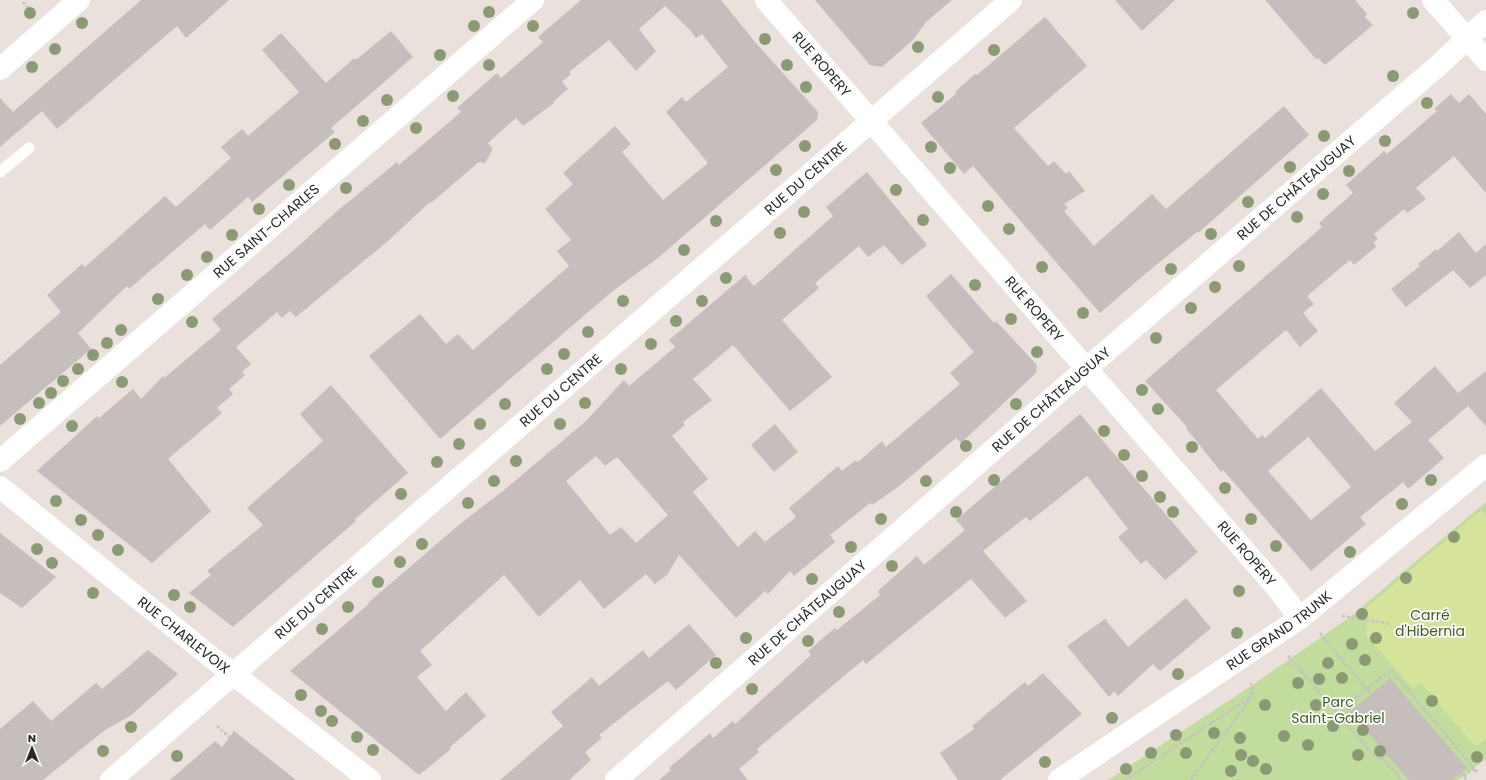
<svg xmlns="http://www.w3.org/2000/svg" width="1486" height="780" font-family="Poppins,sans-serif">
  <rect width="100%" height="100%" fill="#eae1dc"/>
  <!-- green -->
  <path fill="#c2dc9d" d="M 1486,502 L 1486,759 L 1458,780 L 1108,780 L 1254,684 L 1350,617 Z"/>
  <!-- pitch -->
  <path fill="#d6e39a" d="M 1481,510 L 1486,516 L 1486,739 L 1475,747 L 1421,683 L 1413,689 L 1367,636 L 1367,607 Z"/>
  <!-- building -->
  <path fill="#c6bebc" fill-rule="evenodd" d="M 141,0 L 229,0 L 186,38 L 177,26 L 57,129 L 42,111 L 0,147 L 0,98 L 13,112 Z
    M 581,0 L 721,0 L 755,42 L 818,112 L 817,120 L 658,258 L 614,290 L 440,439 L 369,356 L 420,314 L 446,344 L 458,334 L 473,350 L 569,266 L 557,251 L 571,240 L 545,209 L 573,184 L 563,173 L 615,126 L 631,144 L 622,152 L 663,200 L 708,163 L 666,112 L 682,97 L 686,102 L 728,67 L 702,34 L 696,38 L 689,29 L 665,6 L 639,29 L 656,51 L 636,71 L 609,40 L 569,72 L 571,74 L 562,82 L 568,89 L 553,102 L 554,103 L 523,126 L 516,118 L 488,143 L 493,149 L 485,163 L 479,162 L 431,203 L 430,202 L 388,241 L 296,317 L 290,311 L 282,318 L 277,312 L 236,347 L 251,364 L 242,372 L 245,375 L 229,389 L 233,394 L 217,408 L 222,413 L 168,459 L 211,511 L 152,563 L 37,471 L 97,416 L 99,418 L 133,389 L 141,399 L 163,376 L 164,378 L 221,330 L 212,319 L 295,249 L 336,212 L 397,162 L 399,165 L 461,112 L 457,108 L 497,73 L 501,78 L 543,42 L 538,37 Z
    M 815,0 L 952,0 L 926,22 L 913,40 L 882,67 L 870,65 Z
    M 1115,0 L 1175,0 L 1142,31 Z
    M 1265,0 L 1355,0 L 1367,14 L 1365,17 L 1373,25 L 1325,65 L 1318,58 L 1316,59 Z
    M 1045,17 L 1087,66 L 1014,128 L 1048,166 L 1054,161 L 1066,174 L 1069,171 L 1085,191 L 1064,204 L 1068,208 L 1064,211 L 1094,246 L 1152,194 L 1166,209 L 1284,106 L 1309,135 L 1198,233 L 1197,232 L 1145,274 L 1100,313 L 973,166 L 964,174 L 921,123 L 956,94 L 955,92 L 975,74 L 977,75 Z
    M 391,31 L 413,57 L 331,128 L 335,132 L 252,202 L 248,197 L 210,230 L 205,224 L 129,289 L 127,286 L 78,333 L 91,349 L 0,426 L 0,365 L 61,312 L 47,295 L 82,264 L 85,267 L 165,196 L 176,207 L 231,158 L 221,147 L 242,129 L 248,136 L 299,92 L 262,50 L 281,33 L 326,83 L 353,59 L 357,59 Z
    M 1451,94 L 1459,103 L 1469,94 L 1486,114 L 1486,193 L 1454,156 L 1416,188 L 1426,199 L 1407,213 L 1404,209 L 1374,234 L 1378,239 L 1374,242 L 1376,247 L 1354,265 L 1350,260 L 1307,296 L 1314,304 L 1303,313 L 1318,331 L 1300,347 L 1286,330 L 1216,390 L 1258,439 L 1262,435 L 1265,438 L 1321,388 L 1375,451 L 1412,422 L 1394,403 L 1435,366 L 1458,393 L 1486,371 L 1486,426 L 1468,406 L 1428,440 L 1444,458 L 1408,489 L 1403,482 L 1360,517 L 1366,524 L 1311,571 L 1223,470 L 1221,472 L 1186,428 L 1187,427 L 1145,381 L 1322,227 L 1319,223 L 1353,193 L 1346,185 L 1384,151 L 1387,154 L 1437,111 L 1434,109 ZM 1308,437 L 1351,487 L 1311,520 L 1268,471 Z
    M 867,172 L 927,245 L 902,265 L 884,245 L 868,257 L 859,246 L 815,283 L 819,288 L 782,320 L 832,377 L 790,411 L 733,345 L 693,379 L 712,400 L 683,422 L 685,425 L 672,436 L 708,479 L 693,492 L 738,547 L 755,531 L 765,542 L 796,517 L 789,508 L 838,466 L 842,471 L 856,460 L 858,462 L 882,441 L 886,447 L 960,384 L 950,373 L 974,352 L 926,296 L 951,274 L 994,323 L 996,321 L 1037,365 L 1036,373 L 961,443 L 956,438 L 898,487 L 872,505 L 870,503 L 830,535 L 835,542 L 794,576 L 790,571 L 768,594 L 765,591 L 736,618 L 679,555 L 667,575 L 655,584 L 646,574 L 604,609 L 580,580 L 539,617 L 504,575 L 420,651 L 432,665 L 417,677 L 446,711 L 466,692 L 486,716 L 449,748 L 451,749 L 419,775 L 290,671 L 369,604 L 368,603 L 460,524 L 504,490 L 586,421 L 624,380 L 629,386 L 675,347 L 669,340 L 745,275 L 754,286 L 833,216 L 826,207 ZM 596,456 L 605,466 L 617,457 L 668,515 L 636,543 L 621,527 L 610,535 L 566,481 Z
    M 1459,232 L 1476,253 L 1486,244 L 1486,275 L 1470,288 L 1453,270 L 1406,307 L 1391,289 L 1420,266 L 1418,264 L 1436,249 L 1437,251 Z
    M 331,385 L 408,473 L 355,519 L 356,521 L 233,627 L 189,593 L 211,575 L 207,571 L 263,525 L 247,508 L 323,441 L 300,414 Z
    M 1080,414 L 1198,552 L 1165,580 L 1146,560 L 1141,564 L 1118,537 L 1128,529 L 1087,476 L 1030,521 L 1026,517 L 983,551 L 1027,601 L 1005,618 L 971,579 L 866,664 L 863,660 L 757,749 L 759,752 L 739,769 L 748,780 L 659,780 L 671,770 L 669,768 L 710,733 L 713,738 L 733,721 L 735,724 L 811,655 L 808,651 L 835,628 L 837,630 L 880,595 L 878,591 L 917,556 L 924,565 L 965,530 L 956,520 Z
    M 775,424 L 798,452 L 774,472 L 751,445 Z
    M 0,533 L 56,577 L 22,608 L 0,593 Z
    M 1186,598 L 1211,628 L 1160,671 L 1153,664 L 1118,696 L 1114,691 L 1109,697 L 1067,646 L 1105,619 L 1128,647 Z
    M 689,624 L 716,655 L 676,690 L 668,681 L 599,735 L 602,738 L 585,752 L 591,760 L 569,780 L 500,780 L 563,726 L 551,712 L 592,677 L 599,686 L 643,650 L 649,658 Z
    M 148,650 L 178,674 L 130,716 L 105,730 L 43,780 L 0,780 L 0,729 L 33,701 L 51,721 L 96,683 L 102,689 Z
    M 1043,673 L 1082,714 L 1000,780 L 958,780 L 940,753 L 974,729 L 972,726 L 1025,682 L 1028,686 Z
    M 1390,678 L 1467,768 L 1452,780 L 1409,780 L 1350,712 Z
    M 234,731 L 296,780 L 170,780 L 215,741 L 222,747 Z"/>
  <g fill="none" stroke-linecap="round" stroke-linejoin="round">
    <!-- path -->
    <path stroke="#c3c3c3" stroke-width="2.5" stroke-dasharray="3 2" stroke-linecap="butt" d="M 23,2 L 29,9
      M 1342,616 L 1390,624
      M 1320,633 L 1371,694
      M 1288,656 L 1375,757 L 1382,759
      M 1339,717 L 1356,704 L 1353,700 L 1391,670 L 1477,772
      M 217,726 L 229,737
      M 1388,755 L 1382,759 L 1402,780
      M 1461,773 L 1467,780
      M 1464,776 L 1474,769
      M 1125,780 L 1251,697
      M 1191,780 L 1250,699 L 1253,690 L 1251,683"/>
    <!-- service -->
    <path stroke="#fff" stroke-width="11" d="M 0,172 L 29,148"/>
    <!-- minor -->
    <g stroke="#fff" stroke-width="22">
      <path id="s1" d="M 766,0 L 1277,588 L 1300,618"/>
      <path d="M 1433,0 L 1486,60"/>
      <path d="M 0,69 L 79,0"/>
      <path id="s2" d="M 0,461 L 533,0"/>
      <path id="s3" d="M 616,780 L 1065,387 L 1440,64 L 1486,21"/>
      <path id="s4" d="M 1059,780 L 1300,618 L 1486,465"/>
    </g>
    <!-- tertiary -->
    <g stroke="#fff" stroke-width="22">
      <path id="s5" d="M 0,487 L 211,657 L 370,780"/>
      <path id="s6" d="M 111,780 L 1011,0"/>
    </g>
  </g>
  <!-- trees -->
  <g fill="#8b9a75">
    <circle cx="489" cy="12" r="6"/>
    <circle cx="30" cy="13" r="6"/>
    <circle cx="1413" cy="13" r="6"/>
    <circle cx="82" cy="23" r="6"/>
    <circle cx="474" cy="26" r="6"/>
    <circle cx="533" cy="26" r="6"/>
    <circle cx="765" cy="39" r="6"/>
    <circle cx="918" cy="47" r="6"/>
    <circle cx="55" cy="49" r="6"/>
    <circle cx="994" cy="50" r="6"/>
    <circle cx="440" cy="55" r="6"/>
    <circle cx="489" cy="65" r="6"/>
    <circle cx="787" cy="65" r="6"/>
    <circle cx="32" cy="67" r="6"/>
    <circle cx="1393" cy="76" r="6"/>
    <circle cx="806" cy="87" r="6"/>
    <circle cx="453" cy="96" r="6"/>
    <circle cx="938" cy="97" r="6"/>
    <circle cx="387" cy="100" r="6"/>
    <circle cx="1427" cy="103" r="6"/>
    <circle cx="363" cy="121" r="6"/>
    <circle cx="416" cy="128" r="6"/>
    <circle cx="1324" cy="136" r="6"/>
    <circle cx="1385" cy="141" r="6"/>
    <circle cx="335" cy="144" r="6"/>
    <circle cx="805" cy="146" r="6"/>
    <circle cx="931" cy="147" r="6"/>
    <circle cx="1290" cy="167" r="6"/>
    <circle cx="950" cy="168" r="6"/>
    <circle cx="776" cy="170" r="6"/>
    <circle cx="1349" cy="171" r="6"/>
    <circle cx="289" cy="185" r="6"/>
    <circle cx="346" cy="188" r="6"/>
    <circle cx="896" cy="190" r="6"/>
    <circle cx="1323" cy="194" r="6"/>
    <circle cx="1248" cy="202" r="6"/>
    <circle cx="988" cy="206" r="6"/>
    <circle cx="259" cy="209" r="6"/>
    <circle cx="804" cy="212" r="6"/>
    <circle cx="1297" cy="217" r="6"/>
    <circle cx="923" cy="220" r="6"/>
    <circle cx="716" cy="221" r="6"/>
    <circle cx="1009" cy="229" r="6"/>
    <circle cx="780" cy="233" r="6"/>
    <circle cx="1211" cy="234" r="6"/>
    <circle cx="232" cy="235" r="6"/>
    <circle cx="684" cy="250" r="6"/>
    <circle cx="207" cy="257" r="6"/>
    <circle cx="1239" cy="266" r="6"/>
    <circle cx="1042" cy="267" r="6"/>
    <circle cx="1171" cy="269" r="6"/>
    <circle cx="187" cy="275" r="6"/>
    <circle cx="726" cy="278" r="6"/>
    <circle cx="975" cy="285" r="6"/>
    <circle cx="1215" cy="287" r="6"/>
    <circle cx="158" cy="299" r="6"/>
    <circle cx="623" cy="301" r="6"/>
    <circle cx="702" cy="301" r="6"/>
    <circle cx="1191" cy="308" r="6"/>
    <circle cx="1083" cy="313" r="6"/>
    <circle cx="1011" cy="319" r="6"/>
    <circle cx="676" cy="321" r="6"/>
    <circle cx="192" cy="322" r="6"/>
    <circle cx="121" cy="330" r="6"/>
    <circle cx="588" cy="332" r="6"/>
    <circle cx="1156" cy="338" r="6"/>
    <circle cx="107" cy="343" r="6"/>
    <circle cx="651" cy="344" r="6"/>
    <circle cx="1037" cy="352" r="6"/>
    <circle cx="564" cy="354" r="6"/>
    <circle cx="93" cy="355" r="6"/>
    <circle cx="78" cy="369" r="6"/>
    <circle cx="547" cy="369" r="6"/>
    <circle cx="621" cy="369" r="6"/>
    <circle cx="63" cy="381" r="6"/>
    <circle cx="122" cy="382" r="6"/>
    <circle cx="1142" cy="390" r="6"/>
    <circle cx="51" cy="393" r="6"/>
    <circle cx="39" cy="403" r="6"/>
    <circle cx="585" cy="403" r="6"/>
    <circle cx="505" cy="404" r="6"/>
    <circle cx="1016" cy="404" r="6"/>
    <circle cx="1158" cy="409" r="6"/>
    <circle cx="20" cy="419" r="6"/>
    <circle cx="480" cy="424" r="6"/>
    <circle cx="560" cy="424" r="6"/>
    <circle cx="72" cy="426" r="6"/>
    <circle cx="1104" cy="431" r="6"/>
    <circle cx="459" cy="444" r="6"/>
    <circle cx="966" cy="446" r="6"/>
    <circle cx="1192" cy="447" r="6"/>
    <circle cx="1124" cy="455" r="6"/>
    <circle cx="516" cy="461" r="6"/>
    <circle cx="437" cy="462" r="6"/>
    <circle cx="1142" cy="476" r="6"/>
    <circle cx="994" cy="480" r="6"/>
    <circle cx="1431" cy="480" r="6"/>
    <circle cx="494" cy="481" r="6"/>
    <circle cx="926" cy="481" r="6"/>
    <circle cx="1225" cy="488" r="6"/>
    <circle cx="401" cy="494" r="6"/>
    <circle cx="1160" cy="497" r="6"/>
    <circle cx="56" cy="501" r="6"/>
    <circle cx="468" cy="503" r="6"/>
    <circle cx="1402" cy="504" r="6"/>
    <circle cx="956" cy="512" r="6"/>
    <circle cx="1173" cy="512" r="6"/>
    <circle cx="881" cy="519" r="6"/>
    <circle cx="1251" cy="519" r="6"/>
    <circle cx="81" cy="520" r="6"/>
    <circle cx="98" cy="535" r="6"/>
    <circle cx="1454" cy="537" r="6"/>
    <circle cx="422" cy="544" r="6"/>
    <circle cx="1276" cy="546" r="6"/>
    <circle cx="851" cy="547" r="6"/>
    <circle cx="37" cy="549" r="6"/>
    <circle cx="118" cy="550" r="6"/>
    <circle cx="1350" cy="552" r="6"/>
    <circle cx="400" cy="562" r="6"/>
    <circle cx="52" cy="563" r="6"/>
    <circle cx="892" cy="566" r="6"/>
    <circle cx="1406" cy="578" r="6"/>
    <circle cx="812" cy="579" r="6"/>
    <circle cx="378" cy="582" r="6"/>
    <circle cx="1239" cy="591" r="6"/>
    <circle cx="93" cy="593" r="6"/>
    <circle cx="174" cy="595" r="6"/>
    <circle cx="190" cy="607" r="6"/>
    <circle cx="348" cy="607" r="6"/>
    <circle cx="839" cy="612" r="6"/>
    <circle cx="1362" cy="614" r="6"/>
    <circle cx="322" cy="629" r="6"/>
    <circle cx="1237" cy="633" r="6"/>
    <circle cx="746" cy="638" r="6"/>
    <circle cx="1376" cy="638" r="6"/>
    <circle cx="808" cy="641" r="6"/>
    <circle cx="1352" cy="644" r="6"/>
    <circle cx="1365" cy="660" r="6"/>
    <circle cx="716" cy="663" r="6"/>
    <circle cx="1328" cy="663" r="6"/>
    <circle cx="1178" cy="674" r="6"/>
    <circle cx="1342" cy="678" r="6"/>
    <circle cx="1319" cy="679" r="6"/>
    <circle cx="1298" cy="683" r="6"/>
    <circle cx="752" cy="689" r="6"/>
    <circle cx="301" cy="695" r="6"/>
    <circle cx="1432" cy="701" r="6"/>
    <circle cx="1338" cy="703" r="6"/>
    <circle cx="1265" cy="705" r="6"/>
    <circle cx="1316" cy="705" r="6"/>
    <circle cx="321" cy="711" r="6"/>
    <circle cx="1112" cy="718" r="6"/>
    <circle cx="332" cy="721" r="6"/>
    <circle cx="1333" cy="726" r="6"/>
    <circle cx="131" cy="727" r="6"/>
    <circle cx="1363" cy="730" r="6"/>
    <circle cx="1214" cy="733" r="6"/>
    <circle cx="1176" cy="735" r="6"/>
    <circle cx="1284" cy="736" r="6"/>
    <circle cx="357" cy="737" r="6"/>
    <circle cx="1240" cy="738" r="6"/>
    <circle cx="1308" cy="745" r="6"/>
    <circle cx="373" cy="750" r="6"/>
    <circle cx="103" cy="751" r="6"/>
    <circle cx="1380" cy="751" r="6"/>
    <circle cx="1151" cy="753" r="6"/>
    <circle cx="1186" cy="753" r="6"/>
    <circle cx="1241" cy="755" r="6"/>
    <circle cx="1358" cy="755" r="6"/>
    <circle cx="177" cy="756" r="6"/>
    <circle cx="1477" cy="757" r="6"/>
    <circle cx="1253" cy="761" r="6"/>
    <circle cx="1045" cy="762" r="6"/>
    <circle cx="1126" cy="769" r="6"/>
    <circle cx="1266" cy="769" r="6"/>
    <circle cx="1231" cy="771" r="6"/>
  </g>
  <g text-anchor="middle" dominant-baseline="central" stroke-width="3.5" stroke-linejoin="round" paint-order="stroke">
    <!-- street labels -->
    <g font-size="14" fill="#292929" stroke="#fff">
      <text stroke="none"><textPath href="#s1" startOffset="85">RUE ROPERY</textPath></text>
      <text stroke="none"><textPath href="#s6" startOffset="919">RUE DU CENTRE</textPath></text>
      <text stroke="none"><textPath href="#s3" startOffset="902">RUE DE CHÂTEAUGUAY</textPath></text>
      <text stroke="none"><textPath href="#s2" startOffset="352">RUE SAINT-CHARLES</textPath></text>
      <text stroke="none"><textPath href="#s1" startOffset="409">RUE ROPERY</textPath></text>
      <text stroke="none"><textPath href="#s6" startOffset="595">RUE DU CENTRE</textPath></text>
      <text stroke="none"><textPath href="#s3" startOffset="578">RUE DE CHÂTEAUGUAY</textPath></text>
      <text stroke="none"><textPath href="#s1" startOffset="733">RUE ROPERY</textPath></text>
      <text stroke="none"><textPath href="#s6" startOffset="271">RUE DU CENTRE</textPath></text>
      <text stroke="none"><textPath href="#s3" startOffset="254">RUE DE CHÂTEAUGUAY</textPath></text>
      <text stroke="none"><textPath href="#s4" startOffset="266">RUE GRAND TRUNK</textPath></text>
      <text stroke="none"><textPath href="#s5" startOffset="236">RUE CHARLEVOIX</textPath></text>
    </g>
    <!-- park labels -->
    <g font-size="14" fill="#3d6020" stroke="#fff">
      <text x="1430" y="615">Carré<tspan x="1430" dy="16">d'Hibernia</tspan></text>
      <text x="1338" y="702">Parc<tspan x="1338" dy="16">Saint-Gabriel</tspan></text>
    </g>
  </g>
  <!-- north arrow -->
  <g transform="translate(32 748)" stroke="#ffffff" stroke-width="3" paint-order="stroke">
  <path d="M0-3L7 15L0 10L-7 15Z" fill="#292929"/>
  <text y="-6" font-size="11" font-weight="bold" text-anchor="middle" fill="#292929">N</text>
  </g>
</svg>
